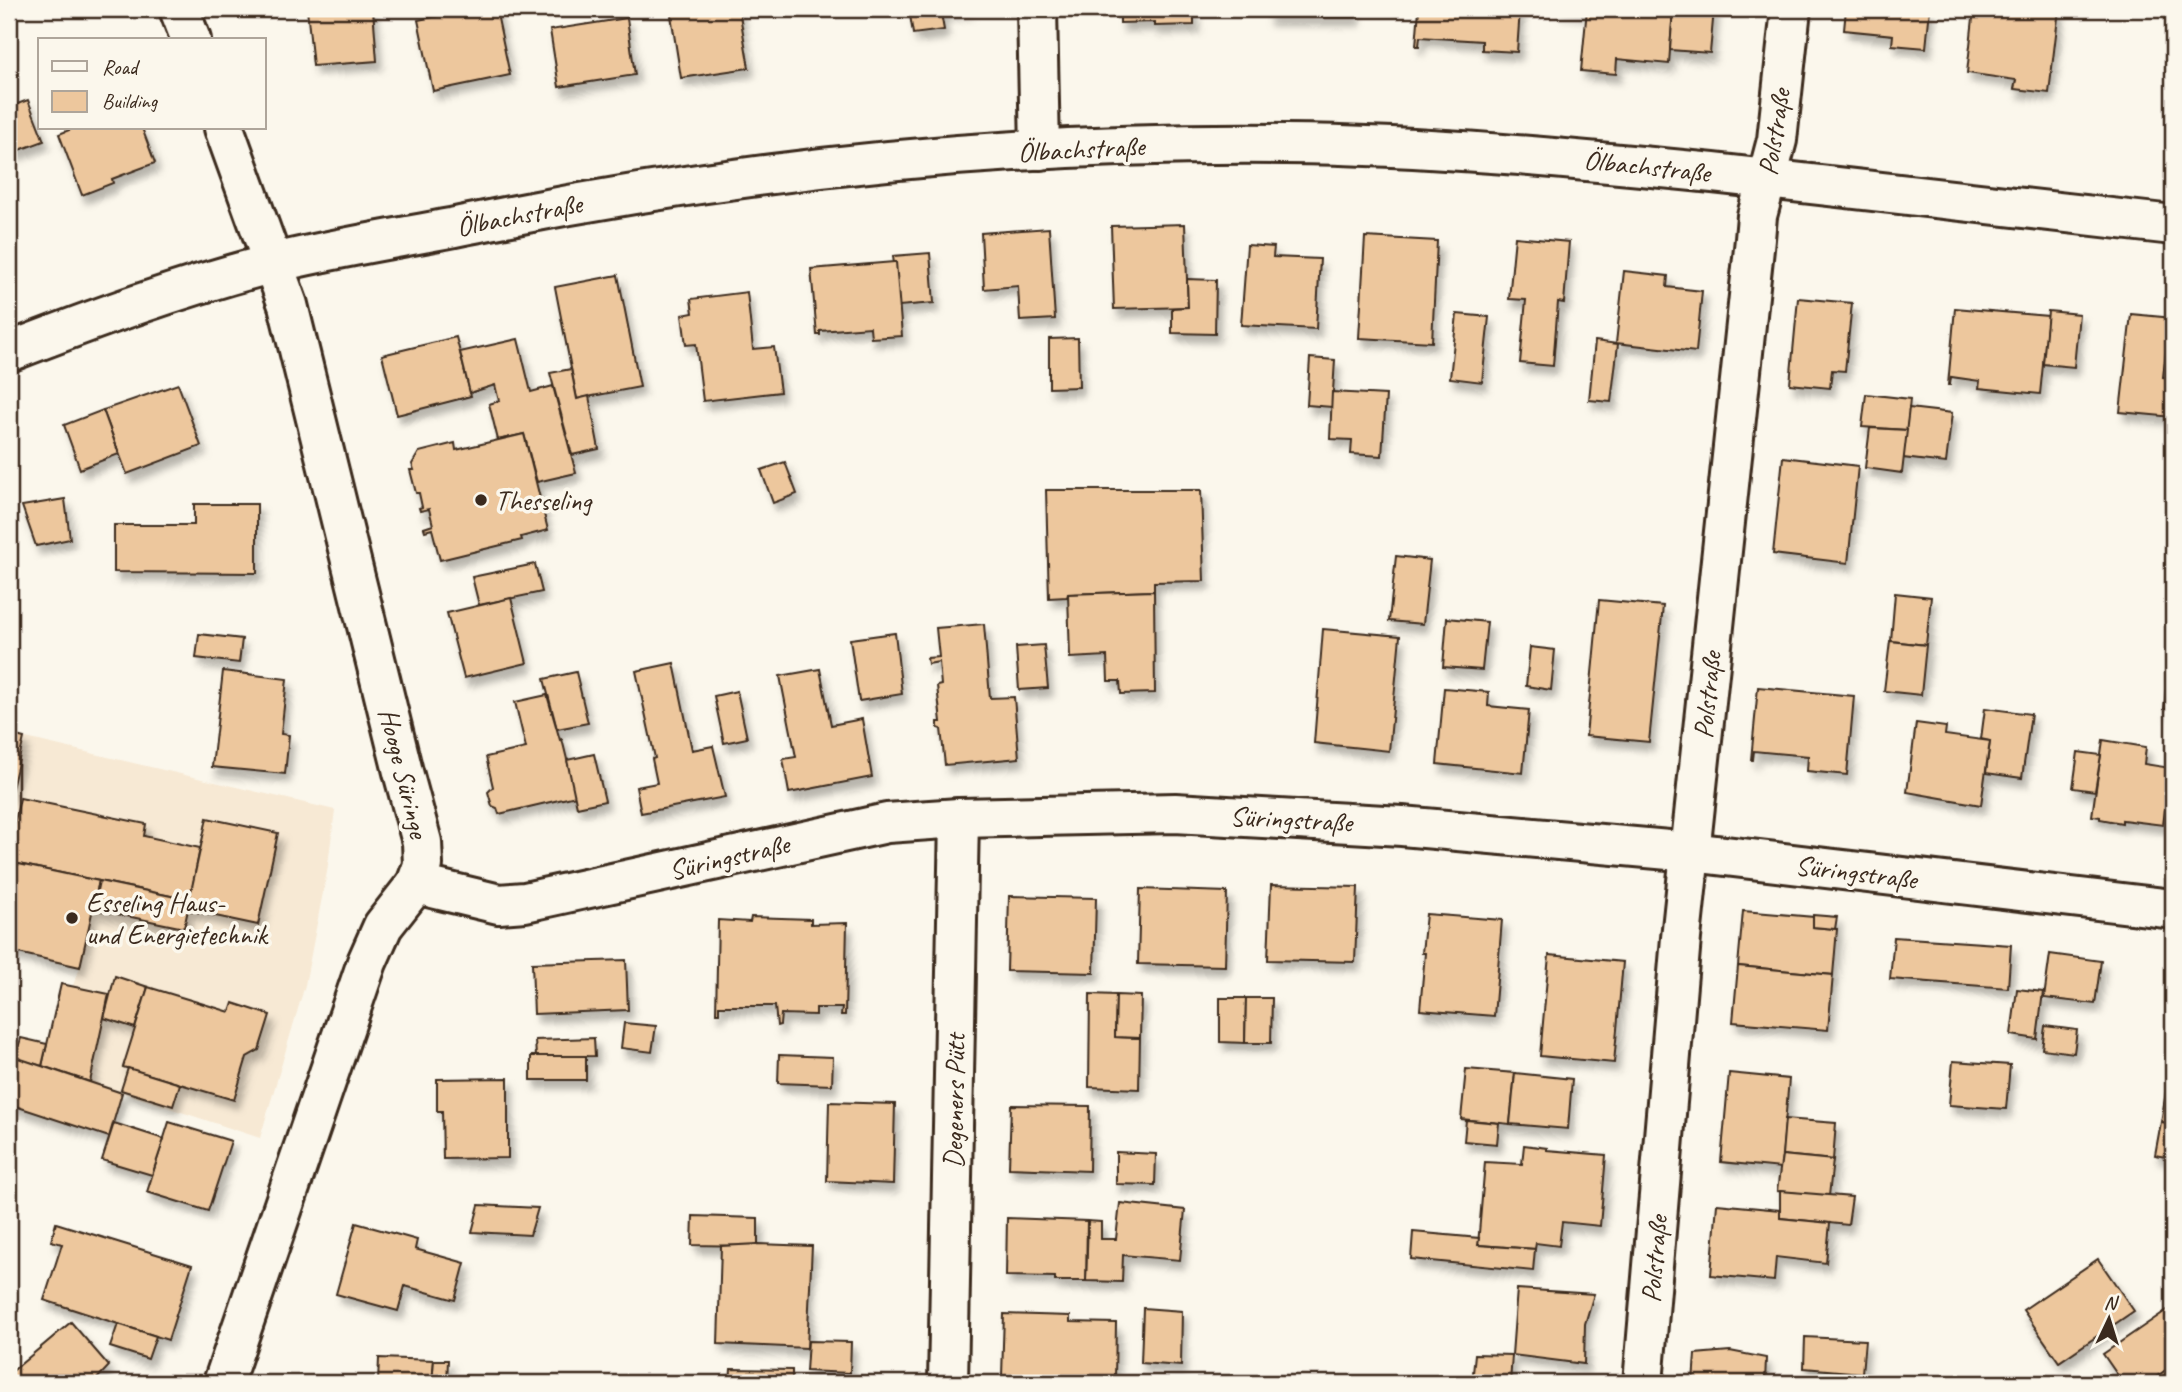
<svg xmlns="http://www.w3.org/2000/svg" width="2182" height="1392" font-family="Caveat,sans-serif">
<style>
.built{fill:#f7e9d4}
.building{fill:#edc79d;stroke:#3b2a1e;stroke-width:2;filter:url(#shadow)}
.lines{fill:none;stroke-linecap:round;stroke-linejoin:round}
.minor-casing{stroke:#3b2a1e;stroke-width:44}
.minor{stroke:#fbf7ec;stroke-width:38}
.poi-dot{fill:#3b2a1e;stroke:#fbf7ec;stroke-width:2.5}
.labels{text-anchor:middle;dominant-baseline:central;stroke-width:7;stroke-linejoin:round;paint-order:stroke}
.street-label{font-size:28px;fill:#3b2a1e;stroke:#fbf7ec}
.poi-label{font-size:28px;fill:#3b2a1e;stroke:#fbf7ec;text-anchor:start}
</style>
<defs>
<filter id="shadow"><feDropShadow dx="4.5" dy="8" stdDeviation="3.5" flood-color="#0004"/></filter>
</defs>
<rect width="100%" height="100%" fill="#fbf7ec"/>
<filter id="ink" filterUnits="userSpaceOnUse"><feTurbulence type="fractalNoise" baseFrequency=".0143" numOctaves="2"/><feDisplacementMap in="SourceGraphic" scale="14" xChannelSelector="R" yChannelSelector="G"/><feConvolveMatrix kernelMatrix="1 2 1 2 8 2 1 2 1" color-interpolation-filters="sRGB"/></filter>
<g filter="url(#ink)">
<polygon class="built" points="9,734 335,810 327,872 305,985 260,1138 42,1066 80,967 9,951 9,848 12,831 9,829"/>
<g class="building">
<polygon points="307,9 373,9 377,61 313,66"/>
<polygon points="473,9 496,9 510,75 433,91 418,20"/>
<polygon points="670,9 739,9 749,68 681,78"/>
<polygon points="909,9 969,9 941,13 944,30 913,34"/>
<polygon points="1120,9 1194,9 1194,25 1155,26 1155,22 1120,23"/>
<rect x="1267" y="9" width="88" height="8"/>
<polygon points="1419,9 1520,9 1517,52 1482,50 1482,41 1420,37 1419,46 1416,46"/>
<polygon points="1555,9 1587,9 1586,12"/>
<polygon points="1587,9 1673,9 1669,64 1617,59 1616,74 1581,71"/>
<polygon points="1673,9 1714,9 1710,53 1670,50"/>
<polygon points="1846,9 1930,9 1926,48 1892,45 1893,35 1844,30"/>
<polygon points="1974,9 2059,9 2049,93 2014,89 2016,80 1967,73"/>
<polygon points="627,18 635,75 559,87 550,30"/>
<polygon points="28,100 44,141 14,152 9,139 9,107"/>
<polygon points="74,128 142,128 155,163 112,179 113,183 82,195 59,134"/>
<polygon points="1185,224 1188,307 1114,309 1111,226"/>
<polygon points="1049,228 1055,319 1020,321 1018,286 984,289 981,233"/>
<polygon points="1365,237 1437,241 1432,342 1359,338"/>
<polygon points="1515,237 1569,242 1564,303 1558,302 1553,366 1520,363 1526,300 1509,299"/>
<polygon points="1247,245 1274,247 1273,257 1320,259 1316,329 1241,325"/>
<polygon points="930,253 934,303 899,306 893,256"/>
<polygon points="894,262 896,262 902,336 871,338 870,327 820,331 820,335 817,335 811,269"/>
<polygon points="1624,271 1668,276 1667,287 1702,291 1696,352 1616,343"/>
<polygon points="618,275 640,387 577,399 555,287"/>
<polygon points="1187,279 1216,280 1215,334 1172,333 1172,308 1188,307"/>
<polygon points="747,292 753,349 774,347 780,392 703,401 696,344 686,345 682,315 693,313 691,299"/>
<polygon points="1798,298 1852,303 1845,371 1832,370 1830,388 1790,384"/>
<polygon points="1955,308 2048,316 2040,394 1979,388 1980,381 1951,377 1950,385 1948,385"/>
<polygon points="2048,311 2079,314 2074,367 2043,364"/>
<polygon points="1457,314 1489,317 1482,382 1450,378"/>
<polygon points="2131,314 2173,318 2173,353 2166,352 2163,377 2173,378 2173,417 2120,412"/>
<polygon points="456,337 471,396 397,415 382,355"/>
<polygon points="1078,338 1079,387 1049,388 1049,339"/>
<polygon points="518,339 531,392 553,386 576,473 537,482 524,434 498,440 489,404 499,401 495,385 470,393 460,352"/>
<polygon points="1595,341 1618,344 1611,402 1589,400"/>
<polygon points="1310,358 1335,360 1332,407 1307,405"/>
<polygon points="571,369 577,399 589,396 599,449 572,455 550,373"/>
<polygon points="178,384 201,446 127,474 103,410"/>
<polygon points="1332,392 1386,395 1382,456 1351,454 1352,440 1330,439"/>
<polygon points="1866,394 1910,399 1907,430 1862,427"/>
<polygon points="1909,408 1952,413 1946,463 1903,458"/>
<polygon points="103,410 119,454 80,469 64,425"/>
<polygon points="1870,428 1907,430 1902,473 1865,468"/>
<polygon points="524,434 548,530 521,537 522,540 440,560 432,529 425,531 424,528 433,525 429,509 420,511 419,508 422,507 419,493 416,493 410,470 414,470 412,464 419,452 455,443 456,450"/>
<polygon points="1783,457 1858,466 1848,563 1773,554"/>
<polygon points="785,462 797,494 773,503 761,470"/>
<polygon points="1046,490 1201,490 1204,581 1154,582 1154,591 1068,594 1067,597 1049,598"/>
<polygon points="65,499 70,539 36,546 22,506"/>
<polygon points="194,504 257,504 257,573 114,572 114,525 194,525"/>
<polygon points="1396,556 1430,560 1423,624 1389,621"/>
<polygon points="535,564 542,592 479,605 472,577"/>
<polygon points="1154,591 1155,693 1121,694 1120,681 1108,681 1107,656 1070,658 1068,594"/>
<polygon points="1895,593 1931,597 1926,645 1891,641"/>
<polygon points="511,598 527,663 464,678 447,613"/>
<polygon points="1599,600 1663,606 1649,742 1586,736"/>
<polygon points="1447,618 1487,622 1482,670 1443,667"/>
<polygon points="984,624 990,698 1014,697 1019,758 945,765 941,729 938,728 938,722 941,722 937,686 941,685 939,662 928,664 927,658 939,657 936,628"/>
<polygon points="1323,629 1400,636 1389,751 1314,743"/>
<polygon points="895,633 902,694 859,701 850,639"/>
<polygon points="199,634 242,639 239,663 196,658"/>
<polygon points="1890,641 1926,645 1921,695 1884,691"/>
<polygon points="1044,645 1048,688 1019,690 1016,647"/>
<polygon points="1530,647 1555,650 1551,690 1526,686"/>
<polygon points="674,663 692,750 713,746 725,797 641,813 636,787 657,783 652,759 655,758 636,671"/>
<polygon points="820,669 831,725 862,719 872,777 789,793 783,759 796,757 780,676"/>
<polygon points="223,671 287,679 281,734 289,735 285,774 212,767"/>
<polygon points="576,672 588,723 557,729 544,679"/>
<polygon points="1758,687 1854,696 1847,775 1807,771 1808,756 1754,751 1753,760 1751,760"/>
<polygon points="1444,688 1489,692 1488,706 1529,710 1523,773 1437,764"/>
<polygon points="2166,690 2173,691 2173,710 2164,709"/>
<polygon points="737,691 747,738 724,743 714,696"/>
<polygon points="547,695 560,740 562,739 576,796 499,814 497,808 492,806 488,792 493,787 486,757 526,748 515,702"/>
<polygon points="1985,708 2031,714 2022,778 1986,773 1990,741 1981,739"/>
<polygon points="1916,723 1946,727 1945,735 1990,741 1981,805 1907,792"/>
<polygon points="9,734 24,738 10,797 9,797"/>
<polygon points="2103,740 2146,747 2144,764 2171,768 2163,825 2122,820 2122,823 2100,819 2100,817 2092,816"/>
<polygon points="2078,752 2101,755 2095,791 2073,788"/>
<polygon points="594,754 605,801 577,807 567,760"/>
<polygon points="20,798 146,824 144,836 200,848 190,900 9,862 9,848"/>
<polygon points="207,818 278,833 258,925 187,910"/>
<polygon points="9,862 99,881 80,967 9,951"/>
<polygon points="99,881 190,900 184,928 93,909"/>
<polygon points="1271,885 1358,887 1355,962 1268,960"/>
<polygon points="1140,889 1227,892 1225,966 1138,964"/>
<polygon points="1009,896 1096,898 1094,973 1007,971"/>
<polygon points="1743,911 1814,917 1813,927 1837,929 1833,975 1738,966"/>
<polygon points="1426,914 1502,920 1494,1016 1420,1010 1425,953 1422,953"/>
<polygon points="1813,915 1837,917 1835,929 1813,927"/>
<polygon points="751,917 811,919 811,924 847,923 845,1015 841,1015 842,1008 816,1008 816,1015 781,1014 780,1025 777,1026 775,1006 719,1006 719,1013 716,1013 718,920 750,922"/>
<polygon points="1894,937 2011,945 2008,988 1890,979"/>
<polygon points="2050,954 2101,961 2095,1004 2044,998"/>
<polygon points="1549,955 1623,962 1614,1063 1540,1056"/>
<polygon points="626,960 628,1010 534,1014 532,963"/>
<polygon points="1738,966 1833,975 1828,1030 1733,1022"/>
<polygon points="115,976 148,987 135,1028 104,1018"/>
<polygon points="61,984 109,994 90,1082 42,1066"/>
<polygon points="148,987 230,1012 233,1003 270,1015 259,1050 247,1057 234,1100 123,1067"/>
<polygon points="2017,989 2043,992 2037,1039 2011,1035"/>
<polygon points="1090,994 1116,995 1115,1037 1140,1038 1139,1089 1089,1087"/>
<polygon points="1116,995 1141,996 1140,1038 1115,1037"/>
<polygon points="1220,998 1246,998 1245,1043 1220,1042"/>
<polygon points="1246,998 1272,998 1271,1043 1245,1043"/>
<polygon points="624,1023 656,1026 652,1052 621,1048"/>
<polygon points="2045,1026 2077,1030 2074,1053 2042,1049"/>
<polygon points="21,1038 47,1044 42,1066 15,1058"/>
<polygon points="594,1038 595,1056 536,1057 535,1040"/>
<polygon points="9,1055 122,1093 109,1137 9,1104"/>
<polygon points="779,1055 833,1057 832,1085 778,1083"/>
<rect x="531" y="1056" width="55" height="24"/>
<polygon points="1953,1061 2010,1065 2006,1109 1949,1105"/>
<polygon points="128,1068 180,1084 173,1106 121,1090"/>
<polygon points="1466,1069 1515,1073 1510,1124 1461,1119"/>
<polygon points="1515,1073 1572,1079 1568,1129 1510,1124"/>
<polygon points="1729,1073 1789,1079 1781,1168 1721,1162"/>
<polygon points="508,1078 508,1158 443,1159 442,1111 437,1111 437,1079"/>
<polygon points="2166,1092 2173,1093 2173,1124 2161,1122"/>
<polygon points="829,1102 895,1104 893,1184 827,1181"/>
<polygon points="1011,1105 1090,1106 1089,1171 1009,1168"/>
<polygon points="1785,1119 1836,1123 1833,1160 1782,1155"/>
<polygon points="1466,1120 1499,1123 1497,1144 1464,1141"/>
<polygon points="169,1122 231,1141 208,1211 147,1192"/>
<polygon points="2161,1122 2173,1124 2173,1158 2155,1155"/>
<polygon points="114,1123 164,1139 152,1175 102,1160"/>
<polygon points="1524,1145 1547,1148 1547,1150 1606,1155 1600,1226 1562,1222 1559,1246 1536,1243 1535,1249 1478,1245 1485,1162 1522,1164"/>
<polygon points="1116,1152 1156,1154 1155,1185 1116,1184"/>
<polygon points="1782,1155 1833,1160 1829,1196 1777,1191"/>
<polygon points="1780,1191 1852,1197 1848,1225 1780,1218"/>
<polygon points="1120,1203 1185,1210 1180,1260 1123,1255 1122,1282 1086,1281 1088,1221 1101,1222 1101,1239 1116,1239"/>
<polygon points="1717,1204 1780,1210 1780,1218 1830,1223 1826,1263 1776,1257 1774,1281 1711,1275"/>
<polygon points="479,1205 538,1208 530,1235 472,1232"/>
<polygon points="693,1216 758,1218 758,1244 750,1246 692,1245"/>
<polygon points="1007,1218 1087,1221 1086,1281 1055,1281 1055,1277 1006,1276"/>
<polygon points="56,1223 192,1265 168,1340 44,1300 62,1244 51,1241"/>
<polygon points="356,1223 417,1240 415,1249 465,1263 455,1300 405,1286 398,1311 336,1294"/>
<polygon points="1413,1232 1479,1238 1478,1245 1535,1249 1533,1271 1411,1259"/>
<polygon points="758,1244 812,1246 807,1348 718,1344 721,1246"/>
<polygon points="2098,1259 2134,1311 2059,1362 2023,1310"/>
<polygon points="1517,1289 1594,1294 1585,1324 1584,1364 1512,1355"/>
<polygon points="1143,1308 1182,1311 1181,1366 1141,1363"/>
<polygon points="2167,1310 2173,1311 2173,1382 2166,1370 2148,1383 2123,1383 2103,1354"/>
<polygon points="1004,1314 1070,1316 1070,1322 1116,1323 1115,1379 1042,1377 1042,1383 1004,1383 1004,1376 1002,1376"/>
<polygon points="71,1322 109,1366 93,1383 9,1383 9,1374"/>
<polygon points="118,1324 156,1336 148,1359 110,1347"/>
<polygon points="1805,1337 1865,1340 1862,1373 1804,1368"/>
<polygon points="808,1341 851,1342 850,1373 806,1371"/>
<polygon points="1730,1351 1766,1358 1765,1383 1693,1383 1695,1354"/>
<polygon points="1475,1354 1512,1355 1510,1383 1472,1383"/>
<polygon points="379,1358 434,1360 432,1383 378,1383"/>
<polygon points="434,1360 448,1360 447,1383 432,1383"/>
<polygon points="731,1369 792,1370 792,1383 730,1383"/>
<polygon points="2166,1370 2173,1383 2148,1383"/>
<polygon points="313,1378 332,1383 312,1383"/>
</g>
<g class="lines">
<defs>
<g id="minor">
<polyline points="179,9 191,40"/>
<polyline points="1037,9 1040,150"/>
<path d="M9 352C94 319 181 287 270 264 337 247 407 237 475 223 741 169 1014 141 1285 144 1428 145 1571 159 1713 173 1867 189 2020 207 2173 225"/>
<polyline points="416,884 499,904 525,902 887,823 959,818 1175,813 1402,826 1691,852 2173,909"/>
<polyline points="223,1383 367,962 383,926 416,884 423,865 422,842 403,772 288,305 224,128"/>
<polyline points="948,1383 959,818"/>
<polyline points="1643,1383 1681,938 1755,239 1757,216 1777,140 1791,9"/>
</g>
</defs>
<use href="#minor" class="minor-casing"/>
<use href="#minor" class="minor"/>
</g>
</g>
<g class="poi-dot">
<circle cx="481" cy="500" r="7"/>
<circle cx="72" cy="918" r="7"/>
</g>
<g class="labels">
<g class="street-label">
<text transform="translate(1774 132) rotate(-81)">Polstraße</text>
<text transform="translate(1081 149) rotate(-3)">Ölbachstraße</text>
<text transform="translate(1647 166) rotate(6)">Ölbachstraße</text>
<text transform="translate(519 215) rotate(-11)">Ölbachstraße</text>
<text transform="translate(1707 695) rotate(-84)">Polstraße</text>
<text transform="translate(404 773) rotate(76)">Hooge Süringe</text>
<text transform="translate(1291 819) rotate(3)">Süringstraße</text>
<text transform="translate(729 857) rotate(-13)">Süringstraße</text>
<text transform="translate(1856 872) rotate(7)">Süringstraße</text>
<text transform="translate(954 1101) rotate(-89)">Degeners Pütt</text>
<text transform="translate(1654 1259) rotate(-85)">Polstraße</text>
</g>
<g class="poi-label">
<text x="495" y="500">Thesseling</text>
<text x="86" y="902">Esseling Haus-<tspan x="86" dy="32">und Energietechnik</tspan></text>
</g>
</g>
<rect width="2182" height="1392" fill="none" stroke="#fbf7ec" stroke-width="35"/>
<rect x="18" y="18" width="2147" height="1357" fill="none" stroke="#3b2a1e" stroke-width="2.5" filter="url(#ink)"/>
<rect x="38" y="38" width="228" height="91" fill="#fbf7ec" stroke="#aea59a" stroke-width="2"/>
<rect x="52" y="61" width="35" height="10" fill="#fbf7ec" stroke="#aea59a" stroke-width="2"/>
<text x="102" y="74" font-size="21" fill="#3b2a1e">Road</text>
<rect x="52" y="91" width="35" height="21" fill="#edc79d" stroke="#aea59a" stroke-width="2"/>
<text x="102" y="108" font-size="21" fill="#3b2a1e">Building</text>
<g transform="translate(2109 1319) rotate(4)" stroke="#fbf7ec" stroke-width="5" paint-order="stroke">
<path d="M0-5L12 26L0 18L-12 26Z" fill="#3b2a1e"/>
<text y="-10" font-size="19" font-weight="bold" text-anchor="middle" fill="#3b2a1e">N</text>
</g>
</svg>
